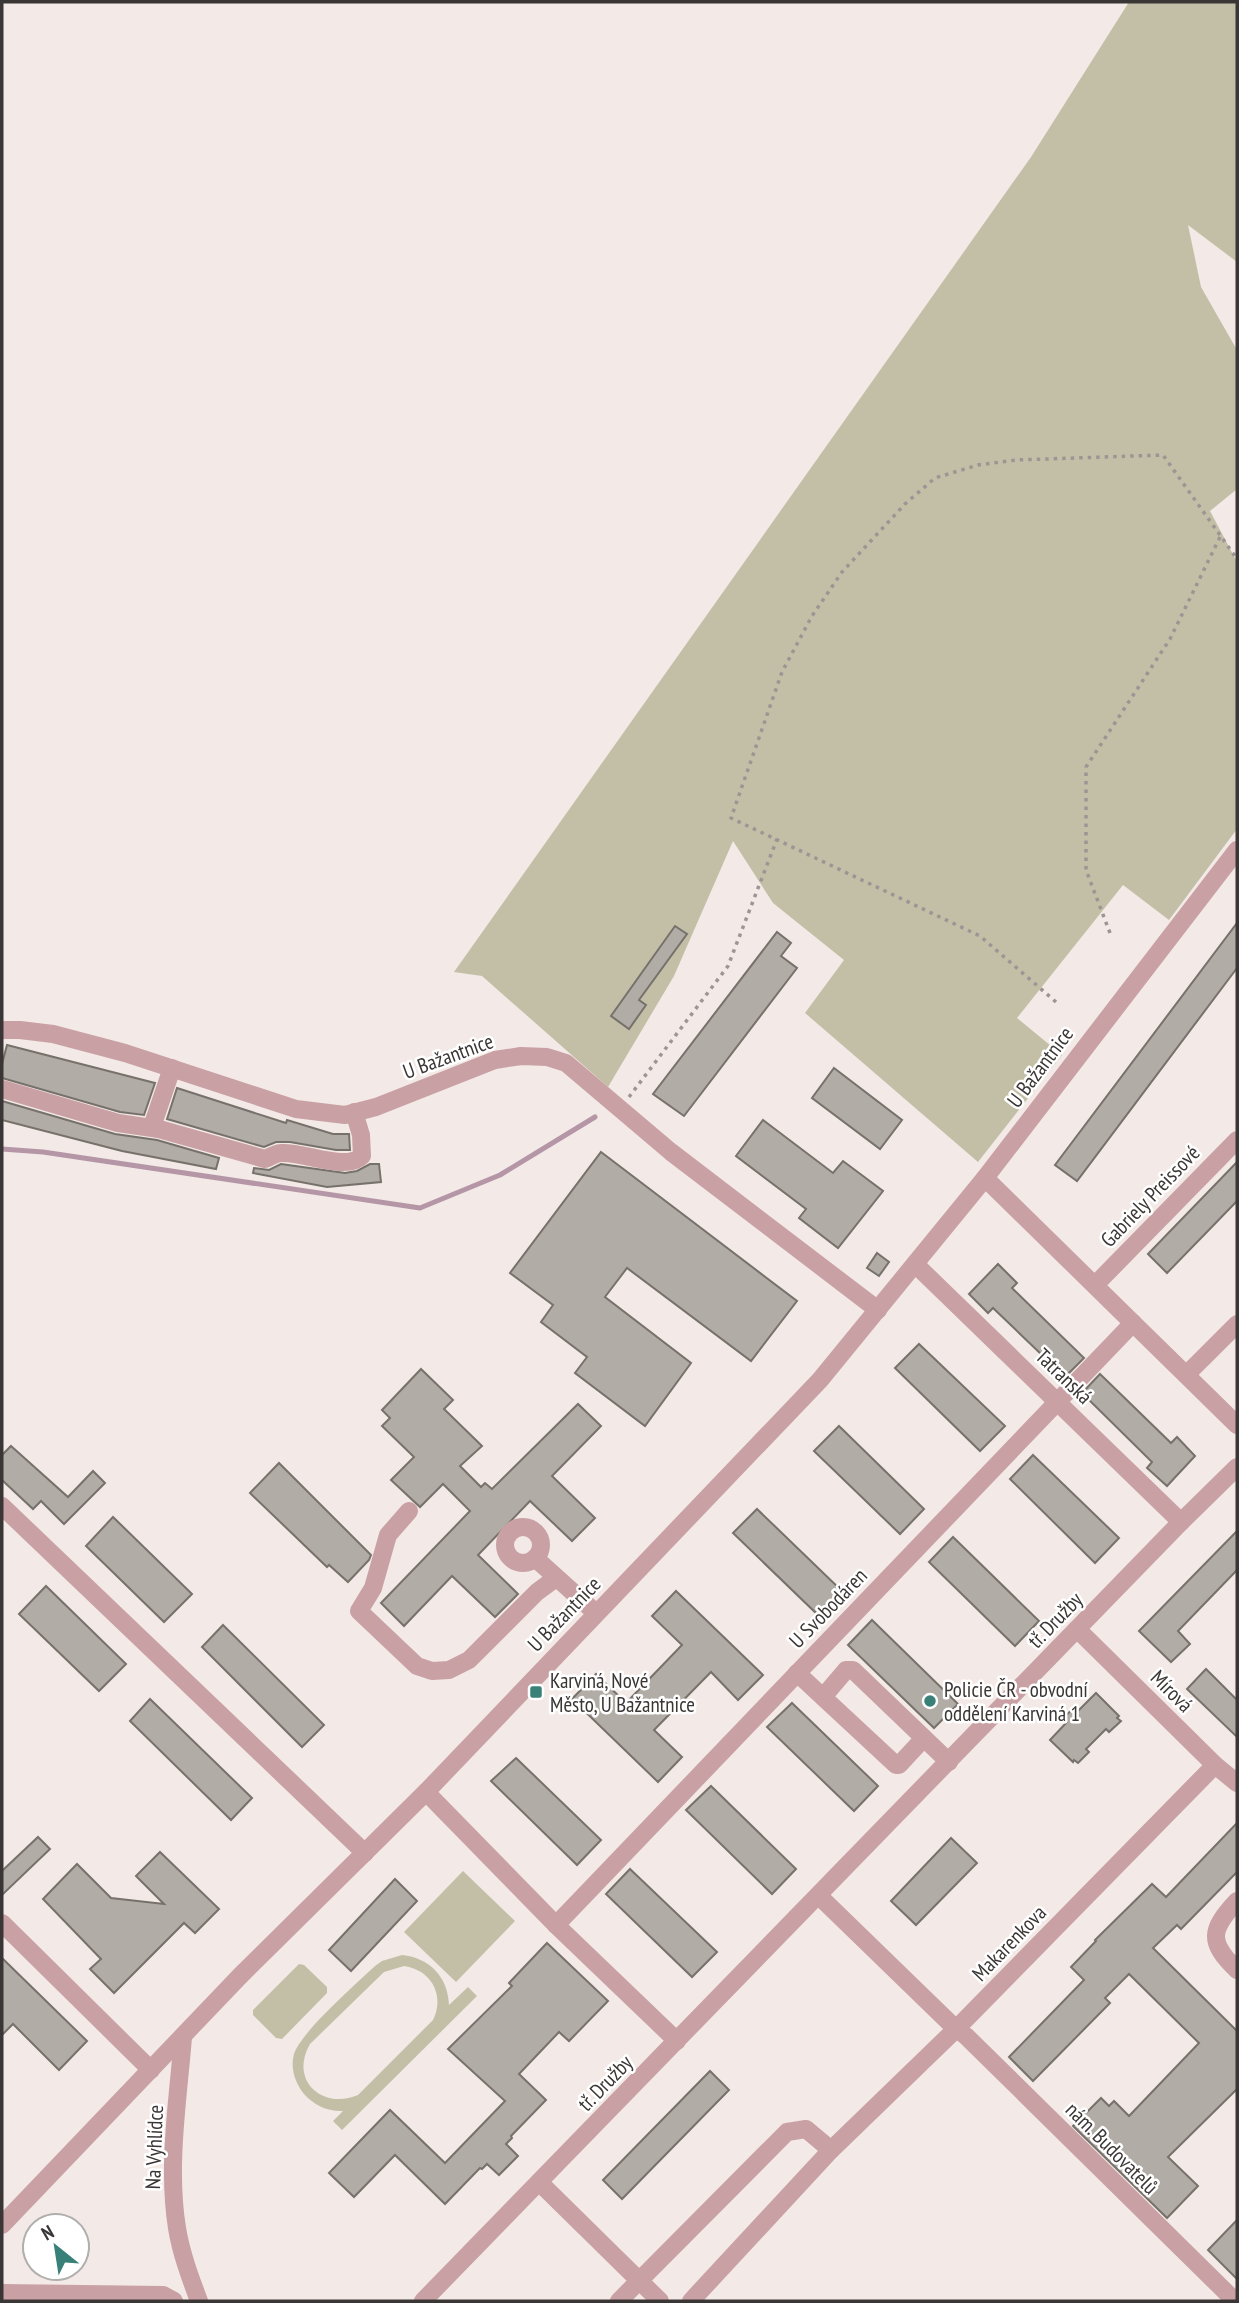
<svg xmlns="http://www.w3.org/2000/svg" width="1239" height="2303" font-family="'PT Sans Narrow',sans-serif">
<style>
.green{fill:#c3bfa7;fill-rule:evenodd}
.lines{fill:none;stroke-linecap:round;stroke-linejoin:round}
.stream{stroke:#b596a7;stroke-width:5}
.building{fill:#b1aca5;stroke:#76716b;stroke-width:2}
.path{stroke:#9c9593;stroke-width:3.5;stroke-dasharray:3.5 5;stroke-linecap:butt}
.minor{stroke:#c9a1a4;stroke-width:18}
.poi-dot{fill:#398079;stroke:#fff;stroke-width:2.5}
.labels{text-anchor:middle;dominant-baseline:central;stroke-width:5;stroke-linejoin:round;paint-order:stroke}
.street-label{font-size:21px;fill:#3a3635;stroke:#fff}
.poi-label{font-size:21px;fill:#3a3635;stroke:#fff;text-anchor:start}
</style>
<rect width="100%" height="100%" fill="#f3e9e6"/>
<g class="green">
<polygon points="1129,2 1237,2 1237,262 1188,225 1201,287 1237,350 1237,489 1210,511 1237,562 1237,829 1169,920 1123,885 1017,1018 1062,1055 978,1162 805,1013 844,960 773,903 733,841 674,976 608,1087 482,976 454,972 1031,157"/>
<polygon points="463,1871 515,1921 456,1982 404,1932"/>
<path d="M402 1955C430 1958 448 1977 449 2005L468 1987 477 1996 342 2130 333 2121 343 2111C328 2112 314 2105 304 2094 295 2083 290 2068 294 2054 301 2032 356 1984 375 1966L382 1961ZM404 1966C432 1970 445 1996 433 2020L358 2095C322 2110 289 2080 310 2044L384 1972Z"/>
<polygon points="299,1964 304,1965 327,1987 327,1993 282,2039 276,2038 253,2015 253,2010"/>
</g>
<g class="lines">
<polyline class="stream" points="2,1149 43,1152 420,1208 500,1175 595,1117"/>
</g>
<g class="building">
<polygon points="1237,923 1237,968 1077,1181 1055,1165"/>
<polygon points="675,926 687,934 639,1000 646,1005 629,1029 611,1016"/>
<polygon points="777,932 791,943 781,956 797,968 684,1116 653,1094"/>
<polygon points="7,1045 155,1083 144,1115 120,1112 2,1078 2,1064"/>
<polygon points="834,1068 902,1120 880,1149 812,1098"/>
<polygon points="177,1088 286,1123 287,1120 333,1134 349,1134 350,1150 336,1150 290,1142 276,1142 264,1147 167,1119"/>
<polygon points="2,1101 115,1134 157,1140 219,1158 216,1169 122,1151 2,1120"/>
<polygon points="763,1120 833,1173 843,1161 883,1191 838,1248 799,1218 806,1209 736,1156"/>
<polygon points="601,1152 797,1301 751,1361 627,1268 605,1297 691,1363 645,1426 575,1373 587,1357 541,1322 553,1305 510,1273"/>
<polygon points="1237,1162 1237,1201 1167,1273 1148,1254"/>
<polygon points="281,1164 345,1173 357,1171 370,1164 379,1164 381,1182 327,1187 253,1173 254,1168 269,1170"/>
<polygon points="877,1253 889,1262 879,1276 867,1268"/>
<polygon points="998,1264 1017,1283 1012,1288 1084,1358 1065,1377 993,1308 988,1313 969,1294"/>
<polygon points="919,1344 1005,1426 980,1451 895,1368"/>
<polygon points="421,1369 453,1400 444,1409 482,1446 460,1466 481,1487 485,1483 492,1489 578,1404 601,1426 552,1476 595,1518 572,1541 530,1501 478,1555 518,1594 495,1617 452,1576 404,1626 381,1603 470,1511 443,1484 420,1507 391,1480 414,1457 382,1426 390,1418 382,1410"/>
<polygon points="1100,1374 1171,1443 1177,1437 1195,1456 1167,1486 1147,1468 1152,1462 1082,1393"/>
<polygon points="839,1426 924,1509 900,1534 814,1451"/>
<polygon points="11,1446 68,1497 93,1471 105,1483 64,1524 41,1501 33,1509 2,1480 2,1455"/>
<polygon points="1033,1455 1119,1538 1095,1563 1010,1479"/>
<polygon points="279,1463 371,1555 369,1560 348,1582 329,1565 327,1567 250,1493"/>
<polygon points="757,1509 843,1592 819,1616 733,1533"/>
<polygon points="113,1517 192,1594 164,1622 86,1546"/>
<polygon points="1237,1531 1237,1570 1178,1631 1190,1644 1171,1662 1139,1631"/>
<polygon points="953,1537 1039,1621 1015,1646 929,1562"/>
<polygon points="46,1586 126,1664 99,1691 19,1614"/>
<polygon points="676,1591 763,1675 738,1700 711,1672 654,1730 682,1757 658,1782 572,1699 596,1674 626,1703 682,1645 652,1616"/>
<polygon points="872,1620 958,1704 934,1728 848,1645"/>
<polygon points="223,1625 324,1725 302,1747 202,1647"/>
<polygon points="1206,1669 1237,1700 1237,1737 1187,1689"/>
<polygon points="1096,1693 1119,1716 1117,1718 1121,1721 1109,1732 1106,1729 1086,1749 1089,1752 1078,1763 1074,1760 1073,1762 1050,1740 1067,1722 1063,1718 1075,1707 1078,1711"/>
<polygon points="150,1699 252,1798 231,1820 130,1721"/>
<polygon points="792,1703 878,1786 854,1811 767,1727"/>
<polygon points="516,1758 601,1840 577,1865 491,1781"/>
<polygon points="711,1786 796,1869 772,1894 686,1810"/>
<polygon points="1237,1823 1237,1872 1181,1929 1177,1925 1153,1948 1237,2031 1237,2089 1168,2157 1198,2186 1167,2218 1073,2126 1101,2098 1109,2106 1114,2101 1129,2116 1199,2043 1129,1974 1105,1998 1110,2003 1033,2081 1009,2057 1084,1980 1071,1967 1096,1941 1095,1940 1152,1884 1166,1897"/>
<polygon points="38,1837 50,1849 2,1895 2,1871"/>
<polygon points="951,1838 977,1863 916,1925 891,1901"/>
<polygon points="160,1852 219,1909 195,1933 184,1923 114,1993 90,1969 101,1959 43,1899 77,1864 111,1898 164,1904 136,1876"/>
<polygon points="630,1869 717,1952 692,1977 606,1894"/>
<polygon points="395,1879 417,1901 351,1971 329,1950"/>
<polygon points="547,1943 608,2001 569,2041 559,2032 519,2074 546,2100 511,2136 512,2138 506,2144 518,2156 499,2175 487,2164 482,2169 480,2168 445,2204 395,2155 354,2197 329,2173 390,2110 445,2163 505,2101 448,2049 512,1986 509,1983"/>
<polygon points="2,1958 87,2041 59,2070 13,2024 2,2035"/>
<polygon points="710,2071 729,2090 622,2199 603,2180"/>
<polygon points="1237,2220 1237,2279 1208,2250"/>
</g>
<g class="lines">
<g class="path">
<polyline points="1110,933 1086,870 1086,767 1170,639 1220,537"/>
<polyline points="1056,1002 980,936 731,818 782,672 812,616 842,572 905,504 935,478 978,465 1016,460 1163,455 1237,559"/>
<polyline points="629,1097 728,966 777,839"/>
</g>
<g class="minor">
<polyline points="2,1030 20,1030 53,1034 125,1053 296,1109 345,1115 376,1107 495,1060 521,1056 547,1057 566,1063 671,1152 878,1310"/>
<path d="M2 1089 118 1123 159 1129 265 1159C270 1157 276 1153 281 1153 302 1151 346 1172 362 1156L361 1135 354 1112"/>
<polyline points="159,1129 155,1126 154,1121 172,1068"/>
<polyline points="985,1178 1237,1425"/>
<polyline points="915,1264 1181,1522"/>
<polyline points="1095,1285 1237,1140"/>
<polyline points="1187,1374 1237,1324"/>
<polyline points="2,1506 365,1853"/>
<polyline points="409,1511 388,1535 373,1588 359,1611 417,1666 432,1671 449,1670 469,1660 537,1592 556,1578"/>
<circle cx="523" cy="1545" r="18"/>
<polyline points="535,1558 596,1613"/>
<polyline points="1077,1629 1215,1765 1237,1783"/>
<polyline points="797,1673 896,1765 899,1765 924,1738"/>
<polyline points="823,1697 846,1670 853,1670 949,1762"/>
<polyline points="426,1792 556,1925 677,2041"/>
<polyline points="819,1896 956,2029 966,2036 1235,2301"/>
<path d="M1237 1901C1210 1930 1208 1942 1237 1970"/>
<polyline points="2,1923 151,2070"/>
<polyline points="556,1925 1133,1323"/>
<path d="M183 2037C178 2100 167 2166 177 2228 181 2253 190 2277 199 2301"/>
<polyline points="539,2182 660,2301"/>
<polyline points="2,2225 240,1976 426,1792 820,1380 985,1178 1237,850"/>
<polyline points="2,2293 163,2295 174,2301"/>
<polyline points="423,2301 1181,1522 1237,1467"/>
<polyline points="619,2301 787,2132 806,2129 831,2150"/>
<polyline points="691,2301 831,2150 956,2029 1215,1765"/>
</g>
</g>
<g class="poi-dot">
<rect x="529" y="1685" width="14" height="14" rx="3.5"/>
<circle cx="930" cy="1701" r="7"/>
</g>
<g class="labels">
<g class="street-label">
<text transform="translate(448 1056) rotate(-20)">U Bažantnice</text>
<text transform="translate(1040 1067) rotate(-53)">U Bažantnice</text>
<text transform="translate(1150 1196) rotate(-46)">Gabriely Preissové</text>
<text transform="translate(1064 1376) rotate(44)">Tatranská</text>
<text transform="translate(828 1608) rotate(-46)">U Svobodáren</text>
<text transform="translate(564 1614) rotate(-46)">U Bažantnice</text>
<text transform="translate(1055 1620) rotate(-46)">tř. Družby</text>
<text transform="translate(1172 1691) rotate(45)">Mírová</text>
<text transform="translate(1009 1943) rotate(-46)">Makarenkova</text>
<text transform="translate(605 2083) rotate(-46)">tř. Družby</text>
<text transform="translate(154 2147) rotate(-88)">Na Vyhlídce</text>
<text transform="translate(1112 2148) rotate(45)">nám. Budovatelů</text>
</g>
<g class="poi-label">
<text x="550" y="1680">Karviná, Nové<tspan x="550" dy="24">Město, U Bažantnice</tspan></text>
<text x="944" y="1689">Policie ČR - obvodní<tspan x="944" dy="24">oddělení Karviná 1</tspan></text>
</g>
</g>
<rect width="1239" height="2303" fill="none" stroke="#3a3635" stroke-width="7"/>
<g transform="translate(56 2247) rotate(330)"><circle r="33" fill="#ffffff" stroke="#b0afae" stroke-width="2"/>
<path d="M0-5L12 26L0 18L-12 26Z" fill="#398079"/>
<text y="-10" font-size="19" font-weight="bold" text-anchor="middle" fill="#3a3635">N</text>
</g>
</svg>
